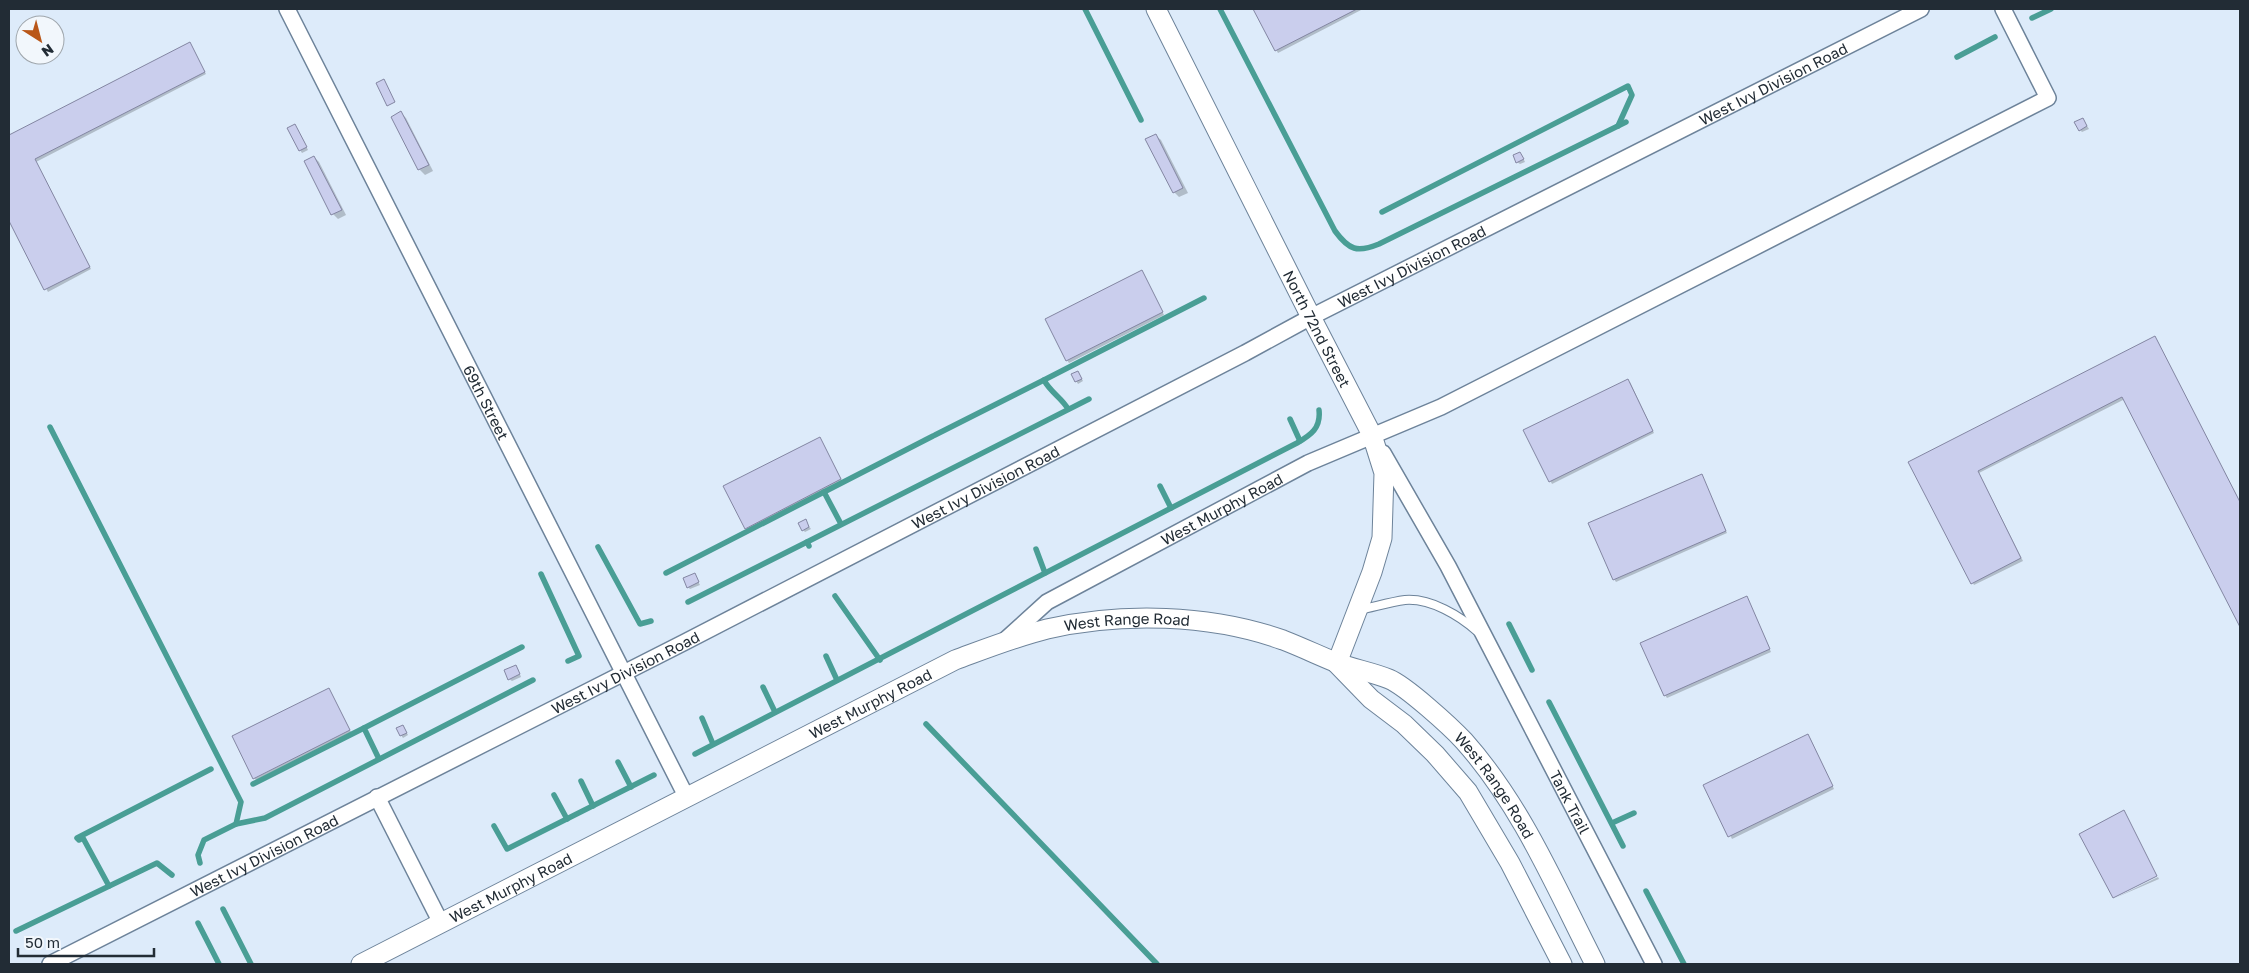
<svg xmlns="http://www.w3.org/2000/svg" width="2249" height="973" font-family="'Golos Text',sans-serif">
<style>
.shadow{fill:#0003}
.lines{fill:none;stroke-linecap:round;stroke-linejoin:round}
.stream{stroke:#499e95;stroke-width:5.5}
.building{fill:#caceed;stroke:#8386a2}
.service-casing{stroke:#6d839a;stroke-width:10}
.minor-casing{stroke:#6d839a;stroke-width:18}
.tertiary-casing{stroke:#6d839a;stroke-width:21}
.service{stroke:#fff;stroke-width:8}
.minor{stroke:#fff;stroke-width:15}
.tertiary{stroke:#fff;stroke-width:19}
.labels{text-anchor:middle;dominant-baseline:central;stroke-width:5;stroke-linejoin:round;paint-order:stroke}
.street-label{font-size:15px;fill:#222c35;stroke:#f2f7fc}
</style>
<rect width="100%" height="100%" fill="#ddebfa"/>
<g class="shadow">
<polygon points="1254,9 1363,9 1278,53"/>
<polygon points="190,44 206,74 36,162 91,269 48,292 9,218 9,137"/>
<polygon points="401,113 406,118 433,171 425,175 420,170 393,117"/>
<polygon points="2083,119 2089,129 2082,132 2080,130"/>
<polygon points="297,128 308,150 302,153 300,150"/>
<polygon points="1155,135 1161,140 1188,193 1179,197 1174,192"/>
<polygon points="1522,156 1525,162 1520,164 1517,162"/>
<polygon points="314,157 319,162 346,215 338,219 333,214"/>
<polygon points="1142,271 1164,315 1069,363 1067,360"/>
<polygon points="2155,337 2240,502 2240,625 2125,399 1979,473 2023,561 1974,585 1910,462"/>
<polygon points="1078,372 1083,381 1078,384 1073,375"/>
<polygon points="1630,382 1654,433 1552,484 1525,431"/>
<polygon points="820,439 843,482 748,530 746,528"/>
<polygon points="1701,476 1727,533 1616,582 1614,579"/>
<polygon points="805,521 811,529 805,532 803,530"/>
<polygon points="694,574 700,585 690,589 688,587"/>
<polygon points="1746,597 1771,652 1667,698 1665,695"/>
<polygon points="518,669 521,677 512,681 509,679"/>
<polygon points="329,689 351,732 256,780 254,778"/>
<polygon points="403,726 408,735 403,738 401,735"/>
<polygon points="1810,738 1834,789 1732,839 1705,786"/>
<polygon points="2158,877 2159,879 2115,898"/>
</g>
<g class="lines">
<g class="stream">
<polyline points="1085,9 1141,120"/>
<path d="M1220 9 1335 231C1349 250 1357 253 1379 244L1626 122"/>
<polyline points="2032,18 2051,9"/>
<polyline points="1957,57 1995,37"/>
<polyline points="1382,212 1628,86 1632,95 1618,126"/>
<path d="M1068 409C1062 398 1050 392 1044 380L1204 298"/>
<polyline points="1290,419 1300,441"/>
<polyline points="50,427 241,802 236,824 204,840 198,855 200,863"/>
<polyline points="935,435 1044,380"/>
<polyline points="1160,486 1171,508"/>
<polyline points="841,524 824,492 933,436"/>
<polyline points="807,542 1089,399"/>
<polyline points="598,547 640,624 651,621"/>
<polyline points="1036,549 1045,573"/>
<polyline points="666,573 824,492"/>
<polyline points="541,574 579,656 568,661"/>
<polyline points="835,596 880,660"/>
<polyline points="688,602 807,542 809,546"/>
<polyline points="1509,624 1532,670"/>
<polyline points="826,656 837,680"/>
<polyline points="763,687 775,712"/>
<polyline points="1549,702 1623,846"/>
<polyline points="702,718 713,744"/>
<polyline points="926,724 1157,964"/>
<path d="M695 754 1297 443C1311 435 1321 428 1319 410"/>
<polyline points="379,759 364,728 522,647"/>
<polyline points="618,762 631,787"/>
<polyline points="581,781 593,806"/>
<polyline points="253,784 364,728"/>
<polyline points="554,795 567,819"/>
<polyline points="1612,823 1634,813"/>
<polyline points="236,824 265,818 533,680"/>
<polyline points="494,826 507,849 654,775"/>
<polyline points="109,886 83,838 79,840 77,838 211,769"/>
<polyline points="1646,891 1684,964"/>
<polyline points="223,909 251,964"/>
<polyline points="198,923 219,964"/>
<polyline points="16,931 157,863 172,875"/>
</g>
</g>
<g class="building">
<polygon points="1253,9 1357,9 1275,51"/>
<polygon points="190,42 205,72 35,159 90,267 44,290 9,221 9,135"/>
<polygon points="384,79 395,102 387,106 376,83"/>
<polygon points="401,111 429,165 418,170 391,117"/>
<polygon points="2083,118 2087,126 2079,131 2074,122"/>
<polygon points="295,124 307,147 299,151 287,128"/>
<polygon points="1156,134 1183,188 1173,193 1145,139"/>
<polygon points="1520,152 1524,159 1516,163 1513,155"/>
<polygon points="314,156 342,210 331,215 304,161"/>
<polygon points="1142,270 1163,312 1066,361 1045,319"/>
<polygon points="2155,336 2240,502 2240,627 2122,397 1978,471 2021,558 1971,584 1908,462"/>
<polygon points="1078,371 1082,379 1075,382 1071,374"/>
<polygon points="1628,379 1653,431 1549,482 1523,430"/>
<polygon points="820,437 841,479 745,529 723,486"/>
<polygon points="1702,474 1726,531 1613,580 1588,523"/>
<polygon points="806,519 809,527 802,531 798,523"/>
<polygon points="695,573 699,582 687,588 683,578"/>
<polygon points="1747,596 1770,649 1664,696 1640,643"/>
<polygon points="516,665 520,674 508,680 504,670"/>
<polygon points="329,688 350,730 253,779 232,736"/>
<polygon points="403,725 407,733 400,736 396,728"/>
<polygon points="1808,734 1833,786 1728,837 1703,785"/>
<polygon points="2124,810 2157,876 2113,898 2079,834"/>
</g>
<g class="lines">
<defs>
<path id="service" d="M1359 610C1374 607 1390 602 1405 600 1431 598 1460 616 1478 632"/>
<g id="minor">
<path id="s1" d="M287 9 687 798"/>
<path id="s2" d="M1383 453 1448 566 1654 964"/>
<path id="s3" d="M1004 641 1047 602 1308 463 1441 407 2048 98 2003 9"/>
<polyline points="377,797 441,923"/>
<path id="s4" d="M50 964 685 642 1245 353 1311 317 1921 9"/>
</g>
<g id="tertiary">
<path id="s5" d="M1156 9 1311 317 1372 435 1384 473 1382 538 1372 572 1337 663"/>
<polyline points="1337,664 1371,699 1404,724 1435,754 1468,792 1510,863 1562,964"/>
<path id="s6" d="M361 964 955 660C985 649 1015 637 1047 629 1122 612 1210 614 1283 640 1301 647 1318 655 1335 662 1353 669 1372 672 1389 679 1406 686 1451 727 1464 741 1522 806 1556 888 1595 964"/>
</g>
</defs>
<use href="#service" class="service-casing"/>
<use href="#minor" class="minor-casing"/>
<use href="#tertiary" class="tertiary-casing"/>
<use href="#service" class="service"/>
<use href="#minor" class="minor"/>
<use href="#tertiary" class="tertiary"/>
</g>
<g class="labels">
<g class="street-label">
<text stroke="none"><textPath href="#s4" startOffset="1935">West Ivy Division Road</textPath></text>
<text stroke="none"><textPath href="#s4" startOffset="1530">West Ivy Division Road</textPath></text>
<text stroke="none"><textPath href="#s5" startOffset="358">North 72nd Street</textPath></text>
<text stroke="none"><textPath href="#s1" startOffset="441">69th Street</textPath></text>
<text stroke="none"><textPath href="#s4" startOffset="1050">West Ivy Division Road</textPath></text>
<text stroke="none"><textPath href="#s3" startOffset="256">West Murphy Road</textPath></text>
<text stroke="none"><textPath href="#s6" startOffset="845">West Range Road</textPath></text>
<text stroke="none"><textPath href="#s4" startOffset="645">West Ivy Division Road</textPath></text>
<text stroke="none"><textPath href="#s6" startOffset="572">West Murphy Road</textPath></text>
<text stroke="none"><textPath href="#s6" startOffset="1268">West Range Road</textPath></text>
<text stroke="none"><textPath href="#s2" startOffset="396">Tank Trail</textPath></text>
<text stroke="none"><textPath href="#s4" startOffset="240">West Ivy Division Road</textPath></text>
<text stroke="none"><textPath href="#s6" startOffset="168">West Murphy Road</textPath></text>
</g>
</g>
<rect width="2249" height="973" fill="none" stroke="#222c35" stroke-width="20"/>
<g transform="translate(40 40) rotate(144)"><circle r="24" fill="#f2f7fc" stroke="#9fa6ac"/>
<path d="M0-4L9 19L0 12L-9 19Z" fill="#b95719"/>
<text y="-8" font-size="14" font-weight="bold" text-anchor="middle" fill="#222c35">N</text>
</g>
<path d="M18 948v8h136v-8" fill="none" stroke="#222c35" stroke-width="2.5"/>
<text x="25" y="948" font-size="15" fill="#222c35" stroke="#f2f7fc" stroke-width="4" paint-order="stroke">50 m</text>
</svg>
